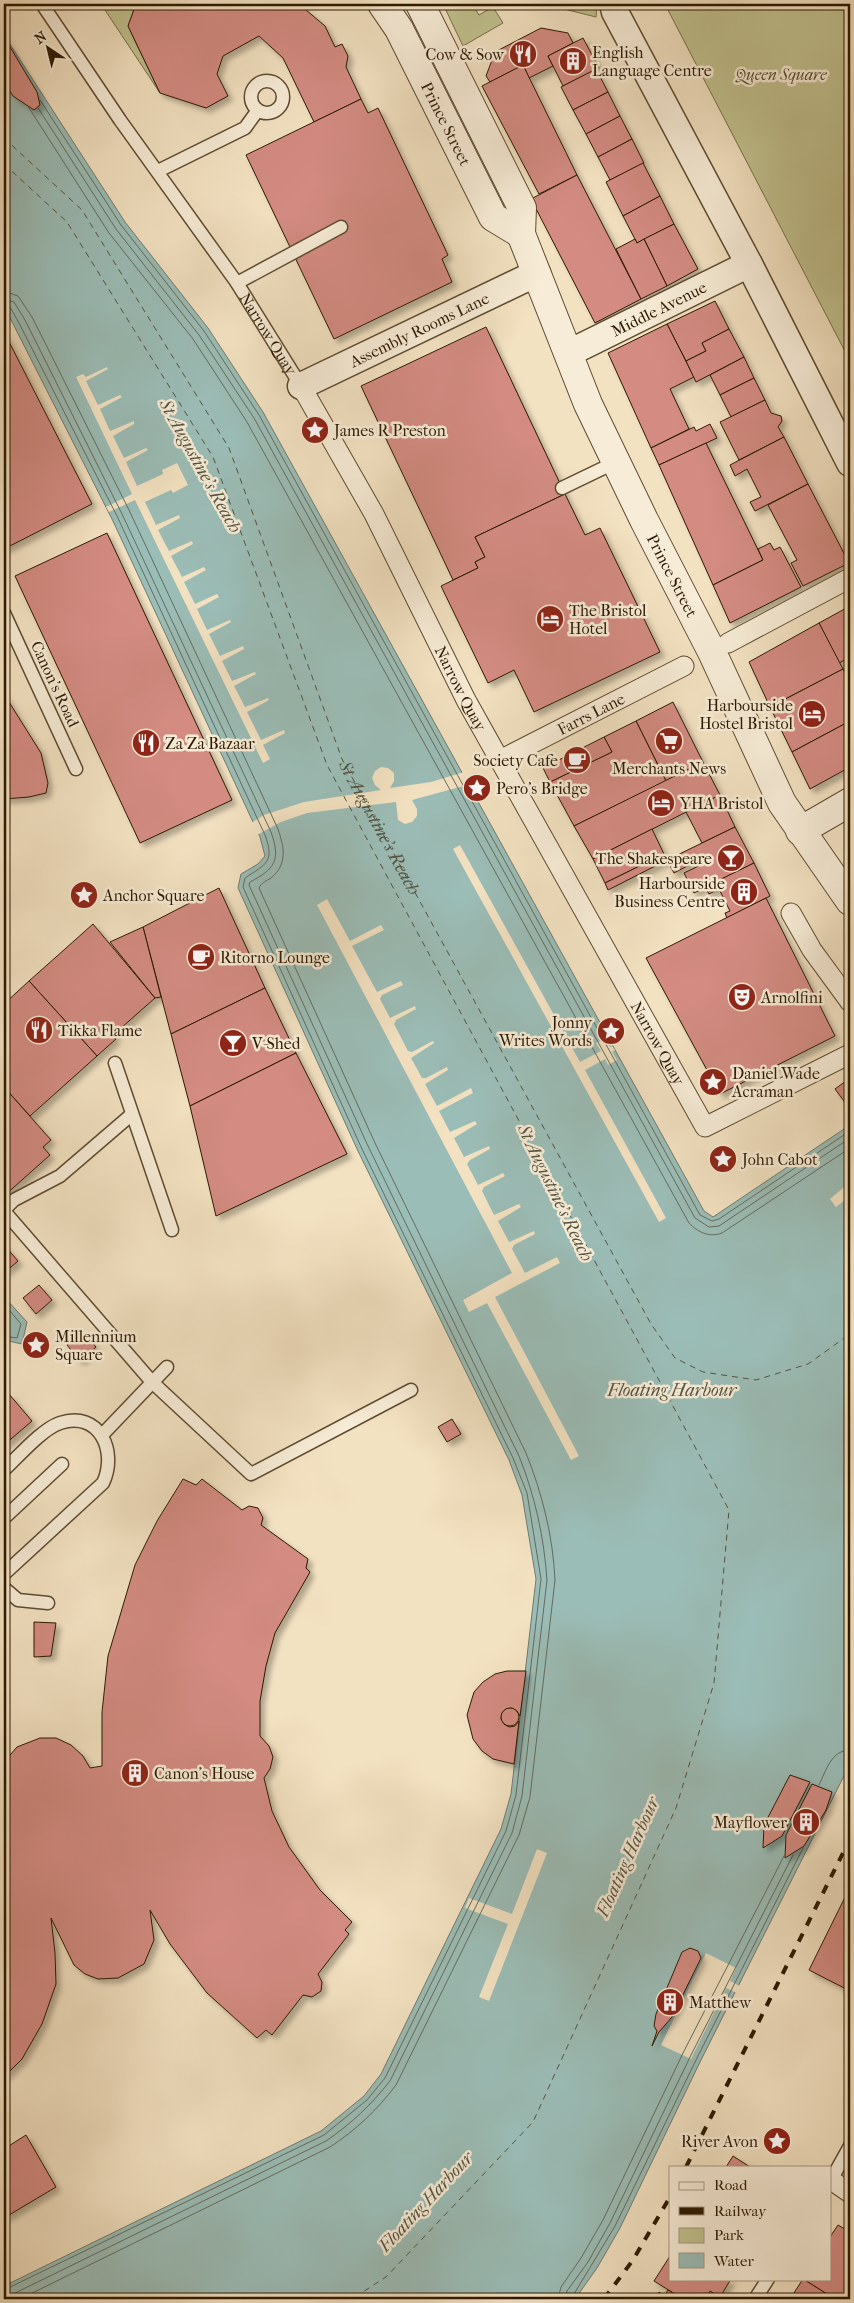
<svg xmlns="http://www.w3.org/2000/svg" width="854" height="2303" font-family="'IM FELL French Canon',serif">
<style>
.green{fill:#c1c28f;stroke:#776e48}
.water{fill:#9bbdb7;stroke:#6f7b6e}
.pier{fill:#f3e2c2}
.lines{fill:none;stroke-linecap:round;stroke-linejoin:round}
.shore{stroke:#646b5c;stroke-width:1}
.ferry{stroke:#545240;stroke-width:1;stroke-dasharray:6 5;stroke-linecap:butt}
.building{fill:#d38b82;stroke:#2d1900;filter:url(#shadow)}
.service-casing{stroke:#5e4b30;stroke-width:15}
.pedestrian-casing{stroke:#5e4b30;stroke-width:21}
.minor-casing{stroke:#5e4b30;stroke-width:29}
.tertiary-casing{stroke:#5e4b30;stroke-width:30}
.service{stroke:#f7ecd7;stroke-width:12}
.pedestrian{stroke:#f7ecd7;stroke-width:19}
.minor{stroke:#f7ecd7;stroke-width:26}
.tertiary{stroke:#f7ecd7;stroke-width:28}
.rail{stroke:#2d1900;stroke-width:4;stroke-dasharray:9 9;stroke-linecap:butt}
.labels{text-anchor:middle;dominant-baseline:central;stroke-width:5;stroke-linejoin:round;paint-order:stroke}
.poi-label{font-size:16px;fill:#2d1900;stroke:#f7ecd7;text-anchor:start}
.park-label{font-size:16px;font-style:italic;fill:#594c2b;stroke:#f7ecd7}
.street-label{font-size:16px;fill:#2d1900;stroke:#f7ecd7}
.water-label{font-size:18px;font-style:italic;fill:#545240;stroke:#f7ecd7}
</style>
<defs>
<filter id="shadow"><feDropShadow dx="4.5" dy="4.5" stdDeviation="2.5" flood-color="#0004"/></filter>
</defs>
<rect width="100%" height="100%" fill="#f3e2c2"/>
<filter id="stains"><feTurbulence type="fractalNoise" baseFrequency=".004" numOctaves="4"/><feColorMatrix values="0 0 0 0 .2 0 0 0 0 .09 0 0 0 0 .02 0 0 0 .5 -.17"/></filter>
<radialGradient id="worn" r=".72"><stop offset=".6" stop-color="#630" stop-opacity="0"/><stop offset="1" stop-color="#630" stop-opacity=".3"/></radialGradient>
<g class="green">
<polygon points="101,4 136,4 128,26 160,93"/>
<polygon points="443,4 472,4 479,15 493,7 503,23 463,46"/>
<polygon points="544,4 597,4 596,17"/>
<polygon points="678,4 850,4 850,361 668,10"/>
</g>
<g class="water">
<polygon points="4,35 125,222 208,328 263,412 704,1211 713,1217 716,1215 850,1125 850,1764 701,2060 620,2228 597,2268 575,2299 4,2299 4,2286 321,2131 364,2096 381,2074 501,1829 511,1794 536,1579 522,1495 509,1460 358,1151 238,888 241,874 258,864 265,856 260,837 112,519 4,306"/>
<polygon points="7,1300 27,1322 22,1344 4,1340 4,1318"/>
</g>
<g class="pier">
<polygon points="107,367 108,369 86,381 98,405 120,395 122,397 100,409 110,431 134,421 134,424 113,436 124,458 146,448 148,450 126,462 137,486 163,474 162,470 177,463 188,485 173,493 171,490 145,502 156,525 179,515 180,518 158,530 169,551 192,541 193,544 171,556 182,577 204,567 206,570 184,582 195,604 217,594 219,597 197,609 207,630 230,620 231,622 209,634 220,656 243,646 244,649 222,661 232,681 255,672 256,674 234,686 245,707 268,698 269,700 247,712 261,740 284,730 285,733 263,745 270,759 263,763 135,500 109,512 106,507 132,494 76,377 83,374 86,377"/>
<polygon points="381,767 388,768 394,773 394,781 390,788 431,782 464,772 471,784 412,800 417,809 417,816 412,822 405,824 398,820 396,802 307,813 281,822 257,835 251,823 264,815 304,802 381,790 375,785 372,778 375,771"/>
<polygon points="460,845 580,1062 601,1051 596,1043 605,1039 610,1047 612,1046 615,1050 612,1052 617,1060 608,1065 605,1059 585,1070 666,1218 659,1222 453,849"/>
<polygon points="327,899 350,941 381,925 384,930 352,946 377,992 401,981 403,985 382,995 380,999 390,1018 415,1006 416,1009 396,1020 394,1024 408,1051 412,1052 433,1041 434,1043 411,1058 422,1078 426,1078 447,1067 448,1070 425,1084 437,1106 471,1088 473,1093 439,1111 450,1132 475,1121 477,1124 454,1138 464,1157 489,1146 490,1149 470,1160 467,1164 478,1185 503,1173 505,1176 484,1187 482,1191 494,1215 519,1204 521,1207 498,1221 509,1242 534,1231 535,1234 514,1245 512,1249 525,1273 557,1257 560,1263 495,1297 579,1456 571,1460 487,1303 469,1312 463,1300 512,1273 317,905"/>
<polygon points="850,1182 850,1196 836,1207 830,1199"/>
<polygon points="537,1849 547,1853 489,2001 479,1997 508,1924 465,1908 469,1898 512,1914"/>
<polygon points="706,1953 736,1968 730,1981 740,1986 737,1993 726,1988 691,2059 661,2045"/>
</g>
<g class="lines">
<g class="shore">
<polyline points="40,100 121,225 204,331 259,415 700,1215 712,1221 719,1219 850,1131"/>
<path d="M29 108 109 233 193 339 247 422 689 1223C698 1232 709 1238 722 1233L850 1148"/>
<polyline points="38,108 116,229 199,335 254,418 695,1218 709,1227 719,1226 850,1138"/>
<path d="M4 291 18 296 32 317 129 510 278 829C284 847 288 864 271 878 266 881 261 883 259 888L375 1143 526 1453C542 1493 553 1536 555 1580L530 1797 519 1835 396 2085C377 2110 356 2130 330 2147L20 2299"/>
<path d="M4 299 14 302 25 320 122 514 271 832C281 860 275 869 250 882L249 885 368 1146 519 1456C535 1496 544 1537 547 1580L522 1796 512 1833 390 2081C371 2105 351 2124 326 2141L11 2295 4 2296"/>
<path d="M4 305 10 307 19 323 117 516 265 835C275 862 266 864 245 878L243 887 362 1149 513 1458 527 1493 541 1579 516 1795 506 1831 385 2078 367 2100 324 2135 4 2290"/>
<polyline points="4,1311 10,1311 21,1324 17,1338 4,1336"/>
<path d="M819 1785C826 1771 831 1750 850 1750"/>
<polyline points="558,2299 561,2287 581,2258 603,2220 684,2051 784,1856"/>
<polyline points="565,2299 567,2291 588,2262 610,2223 691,2055 793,1855"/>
<polyline points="571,2299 615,2226 697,2058 803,1848"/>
</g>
<g class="ferry">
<path id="s1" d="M4 138 82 210 229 448 342 759 651 1324 675 1358 703 1372 756 1380 808 1364 850 1334"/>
<polyline points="4,164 67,222 213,457 327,765 729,1510 714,1683 676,1808 533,2122 386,2277 352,2299"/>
</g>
</g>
<g class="building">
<polygon points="136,4 299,4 325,26 335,47 342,44 348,56 346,67 361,99 314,122 283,58 259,36 223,56 217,74 228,96 206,108 160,93 128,26"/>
<polygon points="541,28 568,33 573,43 548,56 553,66 529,78 523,65 490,82 486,76 495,52"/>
<polygon points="4,37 37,92 40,105 34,110 13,96 4,82"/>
<polygon points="583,38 599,68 563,86 548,56"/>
<polygon points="523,65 577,175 539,194 482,86"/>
<polygon points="596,69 608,92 573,110 561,87"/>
<polygon points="608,92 620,116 586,134 573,110"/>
<polygon points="361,99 368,113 378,108 448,255 442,259 452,282 334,339 246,155"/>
<polygon points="620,116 632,139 598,157 586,134"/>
<polygon points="632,139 644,163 610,180 598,157"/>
<polygon points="643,163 660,196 623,216 606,182"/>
<polygon points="577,175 641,299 595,323 531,199"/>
<polygon points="660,196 674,224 637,243 623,216"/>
<polygon points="674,224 698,269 667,286 644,239"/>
<polygon points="635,239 637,243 644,239 667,286 641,299 616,249"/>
<polygon points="715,301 729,329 702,343 706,351 686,361 667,324"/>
<polygon points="667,324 694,377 670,389 689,429 651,448 608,353"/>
<polygon points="486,327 565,494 475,537 485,557 475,562 478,568 453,580 361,386"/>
<polygon points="729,329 744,357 696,382 686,361 706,351 702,343"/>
<polygon points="4,332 92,504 4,549"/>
<polygon points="744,357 754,378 720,395 710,375"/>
<polygon points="754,378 765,400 731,417 720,395"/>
<polygon points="765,400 771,413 781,416 782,421 778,427 784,437 739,460 720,422"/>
<polygon points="710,424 717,438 659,465 651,448 694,427 696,431"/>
<polygon points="784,437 808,484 755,511 750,502 761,497 747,469 735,476 730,465"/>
<polygon points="706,443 763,560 713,585 659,465"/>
<polygon points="808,484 849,563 803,586 791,563 797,560 768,505"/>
<polygon points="565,494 585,535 600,528 660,652 534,712 514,670 488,683 441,586 478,568 475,562 485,557 475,537"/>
<polygon points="107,533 232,800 140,843 15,576"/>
<polygon points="770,543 774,550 780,547 801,587 730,623 713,585 763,560 758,549"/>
<polygon points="850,606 850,657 839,663 819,623"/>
<polygon points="819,623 843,669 770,707 749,662"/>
<polygon points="843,669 850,683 850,721 792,752 770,707"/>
<polygon points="4,694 41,753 48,783 46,793 29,797 4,799"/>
<polygon points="673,702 703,762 666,781 636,721"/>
<polygon points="636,721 666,781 574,826 550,782 612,752 604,737"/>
<polygon points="850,721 850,767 810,789 792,752"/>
<polygon points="604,737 612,752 550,782 543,768"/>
<polygon points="703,762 720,795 593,859 574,826"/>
<polygon points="720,795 735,827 702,843 686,812"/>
<polygon points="735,827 754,863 694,893 684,873 711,860 708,855 674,873 667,860"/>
<polygon points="652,829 664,854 605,883 593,859"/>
<polygon points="664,854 667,860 608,890 605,883"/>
<polygon points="754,863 770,896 727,918 725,913 730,911 719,889 709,894 705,887"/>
<polygon points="219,888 265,988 171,1034 143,927"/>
<polygon points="766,898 835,1036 720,1094 646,958"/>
<polygon points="93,924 155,998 112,1036 116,1039 97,1056 29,981"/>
<polygon points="143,927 161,997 155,998 110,942"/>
<polygon points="29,981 97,1056 30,1116 4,1087 4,1004"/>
<polygon points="265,988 296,1053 190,1106 171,1034"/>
<polygon points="296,1053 347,1154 216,1216 190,1106"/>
<polygon points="850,1078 850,1102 847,1105 835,1089"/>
<polygon points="4,1087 51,1140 43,1147 50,1155 4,1196"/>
<polygon points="5,1246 18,1261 4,1273 4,1247"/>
<polygon points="39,1285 52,1300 36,1314 23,1298"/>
<polygon points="83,1332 96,1347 80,1361 67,1345"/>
<polygon points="9,1394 32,1421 4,1445 4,1399"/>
<polygon points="452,1419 461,1434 447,1442 438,1427"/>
<polygon points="183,1479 196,1485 202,1479 242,1510 249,1506 258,1508 263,1518 261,1525 308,1559 306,1568 310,1572 275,1633 266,1666 260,1701 260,1736 269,1746 273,1757 270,1769 264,1778 272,1811 289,1847 320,1890 352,1922 345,1930 349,1934 318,1974 322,1982 321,1991 312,1997 303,1995 272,2035 266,2030 257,2038 207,1993 170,1944 150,1910 154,1940 144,1964 118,1978 98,1979 85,1974 74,1965 51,1918 55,1953 56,1984 42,2024 22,2059 4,2077 4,1822 9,1827 4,1804 4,1762 17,1747 40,1738 56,1738 71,1745 83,1756 90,1768 102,1766 102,1712 108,1656 135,1565 157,1521"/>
<polygon points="34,1622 56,1623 51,1656 34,1657"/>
<polygon points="507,1671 526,1671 520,1716 517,1711 512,1708 506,1709 502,1713 501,1719 504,1724 509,1727 515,1726 519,1721 514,1764 493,1759 482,1751 473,1739 467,1715 474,1692 483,1682 495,1674"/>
<circle cx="510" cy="1717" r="9"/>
<polygon points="790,1775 810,1782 782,1836 763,1848 764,1825"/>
<polygon points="812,1784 832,1792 826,1810 804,1846 785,1858 786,1835"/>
<polygon points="850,1887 850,1991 809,1970"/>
<polygon points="690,1948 698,1951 701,1958 672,2017 659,2032 652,2046 657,2031 654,2026 656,2014 682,1952"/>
<polygon points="26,2135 56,2187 4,2218 4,2149"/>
<polygon points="733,2156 750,2167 726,2167"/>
<polygon points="838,2225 850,2232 850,2299 835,2299 803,2279 830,2279 830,2237"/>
<polygon points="670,2256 670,2279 731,2279 720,2297 710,2291 705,2299 683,2299 654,2281"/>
<polygon points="803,2279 835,2299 790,2299"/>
<polygon points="668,2290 683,2299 654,2299 659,2292 664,2296"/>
</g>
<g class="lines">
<defs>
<g id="service">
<path id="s2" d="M42 4 120 120 237 283 301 386"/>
<circle cx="267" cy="97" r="16"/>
<polyline points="158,171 245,128 258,110"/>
<polyline points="237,283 341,227"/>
<polyline points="562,488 616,462"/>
<polyline points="4,613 76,769"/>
<polyline points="115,1063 172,1230"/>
<polyline points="4,1210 14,1200 60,1176 131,1115"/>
<polyline points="4,1211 152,1382 251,1474 411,1390"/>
<polyline points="102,1435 167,1367"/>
<path d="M4 1470C18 1457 42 1429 60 1423 99 1410 118 1451 103 1483L4 1574"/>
<polyline points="4,1518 62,1464"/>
<polyline points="4,1588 18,1600 48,1603"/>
<polyline points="830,2182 850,2146"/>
<polyline points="755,2299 768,2279"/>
</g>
<g id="pedestrian">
<path id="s3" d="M301 386 374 514 466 700 705 1127 850 1054"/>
<polyline points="728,643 850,578"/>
<path id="s4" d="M500 760 684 666"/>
<polyline points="791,913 812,950 850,1002"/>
<polyline points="831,2180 850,2193"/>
</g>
<g id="minor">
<polyline points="613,4 615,12 749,264 850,463"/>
<path id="s5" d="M569 353 749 264"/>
<path id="s6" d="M301 386 537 273"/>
</g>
<g id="tertiary">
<path id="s7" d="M382 4 399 29 493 217 521 234"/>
<path id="s8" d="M420 4 522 208 521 234 588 404 644 520 712 652 782 803 850 901"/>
<polyline points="800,831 850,802"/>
</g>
</defs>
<use href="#service" class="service-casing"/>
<use href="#pedestrian" class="pedestrian-casing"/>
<use href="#minor" class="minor-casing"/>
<use href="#tertiary" class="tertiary-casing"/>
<use href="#service" class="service"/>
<use href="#pedestrian" class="pedestrian"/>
<use href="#minor" class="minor"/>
<use href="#tertiary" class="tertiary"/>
<g class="rail">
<polyline points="686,2167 850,1839"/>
<polyline points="604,2299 633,2260 670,2197"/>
</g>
</g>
<defs>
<symbol id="restaurant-disc" viewBox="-11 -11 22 22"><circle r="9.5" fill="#8f2418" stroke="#f7ecd7"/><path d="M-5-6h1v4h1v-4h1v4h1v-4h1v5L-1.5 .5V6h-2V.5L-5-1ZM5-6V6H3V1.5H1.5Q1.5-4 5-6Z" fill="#fff"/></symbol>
<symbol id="building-disc" viewBox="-11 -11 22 22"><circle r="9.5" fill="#8f2418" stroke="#f7ecd7"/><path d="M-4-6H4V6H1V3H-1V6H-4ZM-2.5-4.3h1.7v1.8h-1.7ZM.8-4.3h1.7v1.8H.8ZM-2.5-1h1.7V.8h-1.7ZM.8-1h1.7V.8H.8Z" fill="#fff"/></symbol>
<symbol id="sight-disc" viewBox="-11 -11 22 22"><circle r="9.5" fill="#8f2418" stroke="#f7ecd7"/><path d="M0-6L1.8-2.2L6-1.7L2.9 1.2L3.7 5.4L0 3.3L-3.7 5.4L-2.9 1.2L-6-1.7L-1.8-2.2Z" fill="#fff"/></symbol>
<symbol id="hotel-disc" viewBox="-11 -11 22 22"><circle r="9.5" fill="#8f2418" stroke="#f7ecd7"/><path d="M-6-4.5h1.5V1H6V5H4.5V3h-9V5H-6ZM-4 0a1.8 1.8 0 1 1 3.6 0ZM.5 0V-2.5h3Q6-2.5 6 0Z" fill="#fff"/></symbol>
<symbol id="supermarket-disc" viewBox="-11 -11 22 22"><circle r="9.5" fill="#8f2418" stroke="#f7ecd7"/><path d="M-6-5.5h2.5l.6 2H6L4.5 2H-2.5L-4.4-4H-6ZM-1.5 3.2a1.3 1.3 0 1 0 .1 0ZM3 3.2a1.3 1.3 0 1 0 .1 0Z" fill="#fff"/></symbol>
<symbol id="cafe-disc" viewBox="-11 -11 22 22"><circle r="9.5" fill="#8f2418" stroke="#f7ecd7"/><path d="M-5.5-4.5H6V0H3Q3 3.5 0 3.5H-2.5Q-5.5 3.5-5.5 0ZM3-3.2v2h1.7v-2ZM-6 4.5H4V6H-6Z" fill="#fff"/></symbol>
<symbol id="bar-disc" viewBox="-11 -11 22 22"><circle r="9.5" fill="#8f2418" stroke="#f7ecd7"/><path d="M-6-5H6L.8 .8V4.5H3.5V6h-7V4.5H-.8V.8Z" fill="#fff"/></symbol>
<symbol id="theatre-disc" viewBox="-11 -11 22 22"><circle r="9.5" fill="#8f2418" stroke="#f7ecd7"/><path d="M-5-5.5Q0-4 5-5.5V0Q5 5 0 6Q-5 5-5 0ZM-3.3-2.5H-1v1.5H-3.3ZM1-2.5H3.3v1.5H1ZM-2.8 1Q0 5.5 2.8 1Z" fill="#fff"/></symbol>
</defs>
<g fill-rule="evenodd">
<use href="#restaurant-disc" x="507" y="38" width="32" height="32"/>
<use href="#building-disc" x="557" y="45" width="32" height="32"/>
<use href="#sight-disc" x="299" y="414" width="32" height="32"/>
<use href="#hotel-disc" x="534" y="603" width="32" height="32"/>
<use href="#hotel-disc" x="796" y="698" width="32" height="32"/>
<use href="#supermarket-disc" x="653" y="725" width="32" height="32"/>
<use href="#restaurant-disc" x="130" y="727" width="32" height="32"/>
<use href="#cafe-disc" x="561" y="744" width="32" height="32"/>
<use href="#sight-disc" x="461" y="772" width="32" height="32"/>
<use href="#hotel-disc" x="645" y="787" width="32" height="32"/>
<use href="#bar-disc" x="715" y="842" width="32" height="32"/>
<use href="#building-disc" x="728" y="876" width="32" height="32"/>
<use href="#sight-disc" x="68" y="879" width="32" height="32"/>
<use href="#cafe-disc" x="185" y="941" width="32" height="32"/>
<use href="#theatre-disc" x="726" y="981" width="32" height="32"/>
<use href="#restaurant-disc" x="23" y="1014" width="32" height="32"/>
<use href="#sight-disc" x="595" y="1015" width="32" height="32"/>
<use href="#bar-disc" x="217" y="1027" width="32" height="32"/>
<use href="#sight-disc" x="697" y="1066" width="32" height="32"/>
<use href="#sight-disc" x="707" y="1143" width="32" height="32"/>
<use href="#sight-disc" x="20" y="1329" width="32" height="32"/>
<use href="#building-disc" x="119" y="1757" width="32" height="32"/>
<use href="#building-disc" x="790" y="1806" width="32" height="32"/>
<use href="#building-disc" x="654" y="1986" width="32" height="32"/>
<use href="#sight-disc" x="761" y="2125" width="32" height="32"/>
</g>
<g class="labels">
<g class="poi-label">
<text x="592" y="52">English<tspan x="592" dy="18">Language Centre</tspan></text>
<text x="504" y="54" text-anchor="end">Cow &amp; Sow</text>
<text x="334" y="430">James R Preston</text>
<text x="569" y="610">The Bristol<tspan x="569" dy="18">Hotel</tspan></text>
<text x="793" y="705" text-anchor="end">Harbourside<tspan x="793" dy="18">Hostel Bristol</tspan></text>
<text x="165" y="743">Za Za Bazaar</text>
<text x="558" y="760" text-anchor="end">Society Cafe</text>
<text x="669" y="768" text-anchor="middle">Merchants News</text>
<text x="496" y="788">Pero's Bridge</text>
<text x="680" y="803">YHA Bristol</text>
<text x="712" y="858" text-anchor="end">The Shakespeare</text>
<text x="725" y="883" text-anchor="end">Harbourside<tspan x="725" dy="18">Business Centre</tspan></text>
<text x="103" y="895">Anchor Square</text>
<text x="220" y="957">Ritorno Lounge</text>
<text x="761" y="997">Arnolfini</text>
<text x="592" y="1022" text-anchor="end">Jonny<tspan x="592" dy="18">Writes Words</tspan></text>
<text x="58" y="1030">Tikka Flame</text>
<text x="252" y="1043">V-Shed</text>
<text x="732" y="1073">Daniel Wade<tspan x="732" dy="18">Acraman</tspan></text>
<text x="742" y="1159">John Cabot</text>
<text x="55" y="1336">Millennium<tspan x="55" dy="18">Square</tspan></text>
<text x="154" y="1773">Canon's House</text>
<text x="787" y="1822" text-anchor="end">Mayflower</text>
<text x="689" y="2002">Matthew</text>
<text x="758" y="2141" text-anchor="end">River Avon</text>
</g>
<g class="park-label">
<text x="781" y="74">Queen Square</text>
</g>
<g class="street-label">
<text stroke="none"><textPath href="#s7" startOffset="136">Prince Street</textPath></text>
<text stroke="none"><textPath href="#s5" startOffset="100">Middle Avenue</textPath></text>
<text stroke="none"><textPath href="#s6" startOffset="131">Assembly Rooms Lane</textPath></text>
<text stroke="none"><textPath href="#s2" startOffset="400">Narrow Quay</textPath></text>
<text stroke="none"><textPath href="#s8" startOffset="628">Prince Street</textPath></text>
<text transform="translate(55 684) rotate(65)">Canon's Road</text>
<text stroke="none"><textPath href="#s3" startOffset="342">Narrow Quay</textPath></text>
<text stroke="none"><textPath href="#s4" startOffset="102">Farrs Lane</textPath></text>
<text stroke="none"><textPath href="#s3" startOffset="748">Narrow Quay</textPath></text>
</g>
<g class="water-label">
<text transform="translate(200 466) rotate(61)">St Augustine's Reach</text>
<text stroke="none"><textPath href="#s1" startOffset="795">St Augustine's Reach</textPath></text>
<text transform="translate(555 1193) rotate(64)">St Augustine's Reach</text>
<text x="672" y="1390">Floating Harbour</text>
<text transform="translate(628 1857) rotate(-66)">Floating Harbour</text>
<text transform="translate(426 2202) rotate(-47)">Floating Harbour</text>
</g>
</g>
<rect width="854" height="2303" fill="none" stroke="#f3e2c2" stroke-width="20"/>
<rect x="5" y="5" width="844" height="2293" fill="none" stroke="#2d1900" stroke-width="2.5"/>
<rect x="10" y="10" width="834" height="2283" fill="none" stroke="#2d1900"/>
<rect x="669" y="2166" width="162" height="115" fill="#f7ecd7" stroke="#a69881"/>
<rect x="679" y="2182" width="25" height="8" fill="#f7ecd7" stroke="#a69881"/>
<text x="714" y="2190" font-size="15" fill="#2d1900">Road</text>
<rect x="679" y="2207" width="25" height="8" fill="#2d1900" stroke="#a69881"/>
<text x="714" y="2216" font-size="15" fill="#2d1900">Railway</text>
<rect x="679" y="2228" width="25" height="15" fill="#c1c28f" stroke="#a69881"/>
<text x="714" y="2240" font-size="15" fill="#2d1900">Park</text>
<rect x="679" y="2253" width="25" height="15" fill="#9bbdb7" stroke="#a69881"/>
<text x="714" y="2266" font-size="15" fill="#2d1900">Water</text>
<g transform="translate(48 48) rotate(325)" stroke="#f7ecd7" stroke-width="4" paint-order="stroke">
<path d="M0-4L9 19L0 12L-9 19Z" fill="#2d1900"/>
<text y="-8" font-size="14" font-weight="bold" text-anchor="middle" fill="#2d1900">N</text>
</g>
<rect width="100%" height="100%" filter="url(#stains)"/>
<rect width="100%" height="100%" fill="url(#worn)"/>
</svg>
